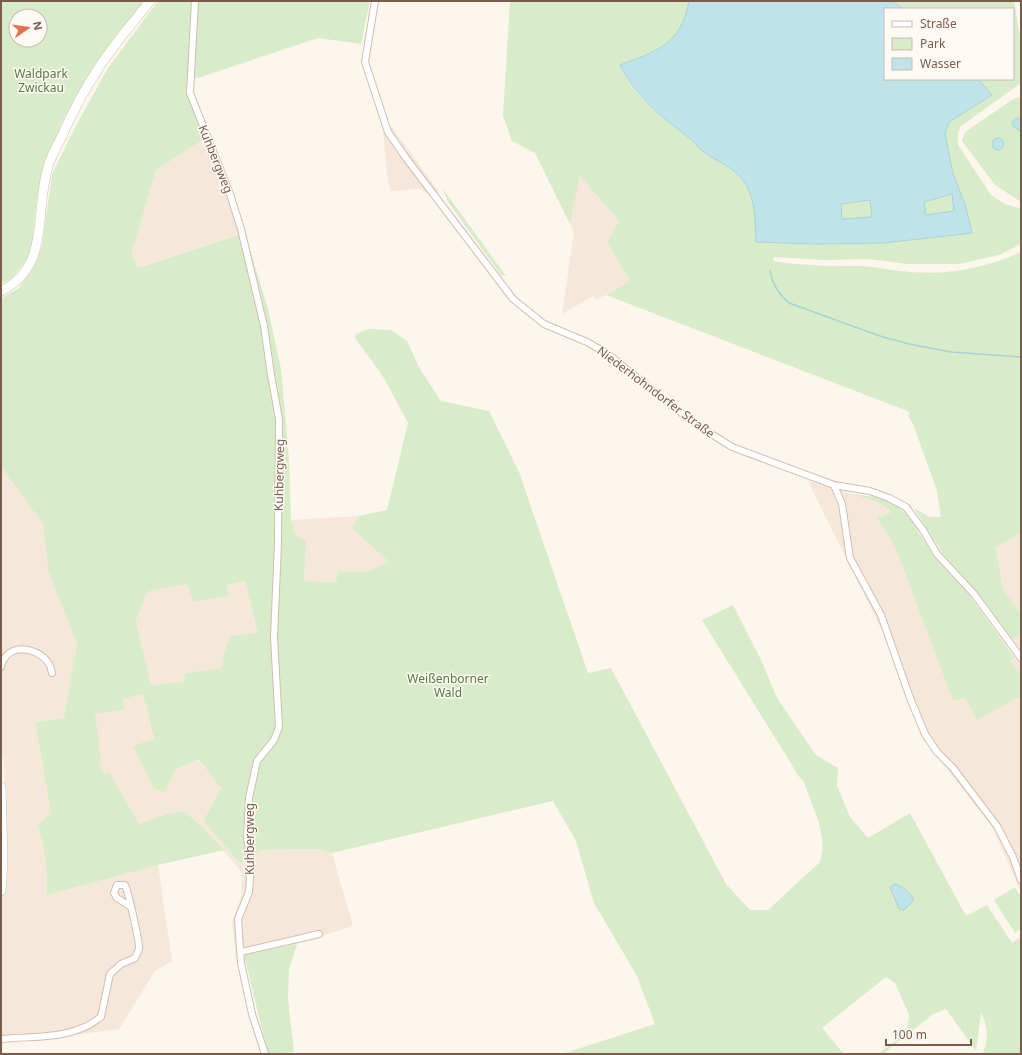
<svg xmlns="http://www.w3.org/2000/svg" width="1022" height="1055" font-family="'Noto Sans',sans-serif">
<style>
.residential{fill:#f5e8da}
.green{fill:#d8ecc9;fill-rule:evenodd}
.water{fill:#bfe3e8;stroke:#a5d3da;fill-rule:evenodd}
.lines{fill:none;stroke-linecap:round;stroke-linejoin:round}
.stream{stroke:#a5d3da;stroke-width:1.5}
.street-casing{stroke:#d1beb0;stroke-width:8}
.secondary-casing{stroke:#d6c0b0;stroke-width:10}
.street{stroke:#fff;stroke-width:6}
.secondary{stroke:#fff;stroke-width:9}
.labels{text-anchor:middle;dominant-baseline:central;stroke-width:3;stroke-linejoin:round;paint-order:stroke}
.park-label{font-size:12px;fill:#537a41;stroke:#fffaf3}
.street-label{font-size:12px;fill:#7a5c4d;stroke:#fffaf3}
</style>
<rect width="100%" height="100%" fill="#fdf6ec"/>
<g class="residential">
<polygon points="392,127 439,192 430,195 420,189 391,191 388,183 383,132"/>
<polygon points="209,136 233,191 245,233 136,268 132,252 156,170"/>
<polygon points="580,176 619,221 607,242 630,281 596,300 593,296 562,314 574,232 570,224"/>
<polygon points="1,467 43,524 48,570 78,644 64,718 35,722 51,813 38,824 46,861 47,895 158,865 172,961 155,971 119,1029 1,1044 1,913 6,807 4,763 1,751"/>
<polygon points="808,481 876,501 892,512 877,518 895,547 953,701 965,698 977,720 1021,696 1021,892 991,825 922,737 885,637"/>
<polygon points="359,516 352,528 389,561 369,572 338,571 336,582 304,581 306,541 295,535 291,520"/>
<polygon points="1021,533 1021,614 1003,591 996,547"/>
<polygon points="245,581 259,633 224,654 222,668 186,673 185,682 151,685 136,621 147,592 187,584 193,602 229,596 227,585"/>
<polygon points="1021,632 1021,651 1013,640"/>
<polygon points="1021,655 1021,675 1010,661"/>
<polygon points="143,694 154,740 134,746 165,792 175,770 197,759 221,787 203,821 240,862 261,850 317,849 332,853 353,926 297,944 236,957 232,922 241,896 242,875 237,866 198,823 184,811 167,814 139,824 110,773 104,775 99,763 95,714 125,710 123,699"/>
</g>
<g class="green">
<path d="M1 1H145L95 64 63 120 46 165 37 197 31 255 12 278 1 284ZM16 16H40V40H16Z"/>
<path d="M158 1H370L361 44 318 38 186 82 209 136 156 170 132 252 137 268 245 233 268 309 281 369 289 459 291 520 295 535 306 541 304 581 336 582 338 571 369 572 388 561 352 528 359 516 387 510 408 423 384 378 355 338 356 334 368 329 391 330 407 341 420 369 441 401 489 411 519 472 588 673 611 668 726 884 750 910H768L820 862C829 836 812 807 804 782L800 778 702 620 733 605 762 662 777 698 816 755 838 768 837 786 850 817 868 838 910 813 966 916 987 905 1012 943 1021 937V1054H983C988 1037 989 1028 981 1013L976 1051 946 1009 933 1014 883 1054H878L907 1032 909 1015 895 983 886 977 822 1028 844 1054H562L655 1024 637 976 594 903 576 841 553 801 332 853 317 849 261 850 240 863 203 821 221 788 198 759 175 770 165 792 154 789 133 746 154 739 143 694 123 699 125 710 95 714 101 760 99 763 104 774 110 773 139 824 167 814 184 811 198 823 224 850 158 865 47 895 46 861 38 824 51 813 35 722 64 718 77 644 48 570 43 524 1 467V298L18 289 35 265 42 247 52 174 78 122 108 68ZM245 581 258 633 230 636 224 654 222 668 185 673 184 682 151 685 136 621 147 592 187 584 193 602 229 596 227 585Z"/>
<path d="M510 1H689C681 44 657 51 620 65 632 98 667 120 693 141 696 144 698 148 701 150 719 164 740 168 749 191 756 207 755 225 756 242L816 244 884 243 972 233 965 204 953 174 945 133 949 122 992 95 978 79H1013V9H903L893 1H1014L1021 42V83L961 126 958 132V145L991 195 1005 204 1021 209V244L999 255 959 264H908L869 259 824 260 774 257 773 261C802 266 833 266 862 266 878 267 894 271 911 272 948 275 987 268 1021 252V533L996 547 1003 590 1021 614V632L1013 640 971 585 943 554 914 508 930 517H941L937 491 913 424 908 416 910 412 606 295 630 281 607 242 619 221 580 176 570 224 535 153 512 141 503 116Z"/>
<polygon points="1019,97 1021,98 1021,120 1017,118 1019,131 1021,130 1021,202 995,185 962,141 965,132 1012,100"/>
<polygon points="443,189 506,276 501,275 448,202"/>
<polygon points="952,194 954,211 926,215 924,202"/>
<polygon points="870,200 872,217 842,219 841,204"/>
<polygon points="851,494 877,497 897,505 908,516 935,558 967,592 1015,658 1010,661 1021,675 1021,696 977,720 965,698 953,701 895,547 877,518 892,512 876,501"/>
<polygon points="1015,887 1021,897 1021,929 1015,933 994,900"/>
<polygon points="297,944 289,969 288,999 294,1052 268,1054 244,955"/>
</g>
<g class="water">
<path d="M689 1H893L903 9H885V79H978L992 95 949 122 945 133 953 174 965 204 972 233 884 243 816 244 756 242C755 225 756 207 749 191 740 168 719 164 701 150 698 148 696 144 693 141 664 118 637 100 620 65 657 51 681 45 689 1ZM952 194 954 211 926 215 924 202ZM870 200 872 217 842 219 841 204Z"/>
<polygon points="1017,118 1021,120 1020,131 1013,126 1012,122"/>
<circle cx="998" cy="144" r="6"/>
<path d="M895 884C902 886 911 893 914 900L904 910 899 909 890 887Z"/>
</g>
<g class="lines">
<path class="stream" d="M770 271C773 285 778 293 789 303L880 336 909 344 951 352 1021 357"/>
<defs>
<g id="street">
<polyline points="195,1 190,93 230,194 241,229 264,326 271,375 279,419 278,543 274,637 279,727 274,740 257,761 249,798 247,838 251,862 249,892 238,919 241,963 252,1014 265,1054"/>
<polyline points="375,1 365,62 388,132 406,158 513,299 544,324 587,342 608,354 668,403 700,427 732,447 834,485 870,491 889,498 906,507 923,530 937,554 974,594 1021,658"/>
<polyline points="834,485 842,504 850,558 881,615 910,698 925,734 937,752 953,768 997,826 1013,857 1021,880"/>
<path d="M1 667C6 642 38 646 49 664 51 666 51 671 52 673"/>
<polyline points="241,952 319,934"/>
<path d="M1 1039C28 1036 57 1039 82 1028 89 1026 95 1021 101 1017L110 974 121 964 135 958C136 955 138 952 139 949 140 943 128 891 125 885H117L114 893 117 898 131 907"/>
</g>
<g id="secondary">
<path d="M1 291C51 267 34 212 48 167 51 156 57 146 62 136 72 113 84 90 98 69 113 45 133 23 150 1"/>
<polyline points="1,787 3,859 1,891"/>
</g>
</defs>
<use href="#street" class="street-casing"/>
<use href="#secondary" class="secondary-casing"/>
<use href="#street" class="street"/>
<use href="#secondary" class="secondary"/>
</g>
<g class="labels">
<g class="park-label">
<text x="41" y="73">Waldpark<tspan x="41" dy="14">Zwickau</tspan></text>
<text x="448" y="678">Weißenborner<tspan x="448" dy="14">Wald</tspan></text>
</g>
<g class="street-label">
<text transform="translate(216 159) rotate(68)">Kuhbergweg</text>
<text transform="translate(656 392) rotate(37)">Niederhohndorfer Straße</text>
<text transform="translate(279 475) rotate(-89)">Kuhbergweg</text>
<text transform="translate(249 839) rotate(-90)">Kuhbergweg</text>
</g>
</g>
<rect width="1022" height="1055" fill="none" stroke="#7a5c4d" stroke-width="4"/>
<rect x="884" y="8" width="130" height="72" fill="#fffaf3" stroke="#cabbb1"/>
<rect x="892" y="21" width="20" height="6" fill="#ffffff" stroke="#cabbb1"/>
<text x="920" y="28" font-size="12" fill="#7a5c4d">Straße</text>
<rect x="892" y="38" width="20" height="12" fill="#d8ecc9" stroke="#cabbb1"/>
<text x="920" y="48" font-size="12" fill="#7a5c4d">Park</text>
<rect x="892" y="58" width="20" height="12" fill="#bfe3e8" stroke="#cabbb1"/>
<text x="920" y="68" font-size="12" fill="#7a5c4d">Wasser</text>
<g transform="translate(28 28) rotate(77)"><circle r="19" fill="#fffaf3" stroke="#cabbb1"/>
<path d="M0-3L7 15L0 10L-7 15Z" fill="#e76f51"/>
<text y="-6" font-size="11" font-weight="bold" text-anchor="middle" fill="#7a5c4d">N</text>
</g>
<path d="M886 1039v6h85v-6" fill="none" stroke="#7a5c4d" stroke-width="2"/>
<text x="892" y="1039" font-size="12" fill="#7a5c4d" stroke="#fffaf3" stroke-width="3" paint-order="stroke">100 m</text>
</svg>
